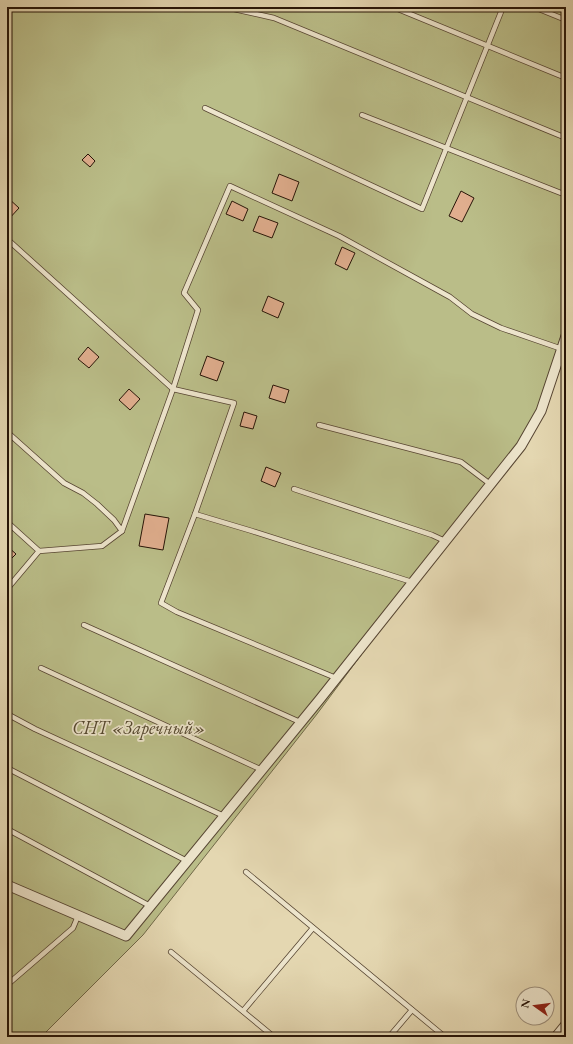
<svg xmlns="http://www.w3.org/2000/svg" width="573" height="1044" font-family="'EB Garamond',serif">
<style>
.green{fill:#babd88;stroke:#706848}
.building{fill:#e0ae8e;stroke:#271407}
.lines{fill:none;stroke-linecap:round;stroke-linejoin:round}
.service-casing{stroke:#564532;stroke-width:6}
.minor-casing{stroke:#564532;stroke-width:11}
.tertiary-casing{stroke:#564532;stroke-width:13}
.service{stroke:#ede5cc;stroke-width:4.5}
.minor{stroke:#ede5cc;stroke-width:9}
.tertiary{stroke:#ede5cc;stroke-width:11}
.labels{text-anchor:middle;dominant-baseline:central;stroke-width:3.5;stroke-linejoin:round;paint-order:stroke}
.park-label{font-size:18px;font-style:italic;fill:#53472e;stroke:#ede5cc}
</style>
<rect width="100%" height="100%" fill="#e4d7b1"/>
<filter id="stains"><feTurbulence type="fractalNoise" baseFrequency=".005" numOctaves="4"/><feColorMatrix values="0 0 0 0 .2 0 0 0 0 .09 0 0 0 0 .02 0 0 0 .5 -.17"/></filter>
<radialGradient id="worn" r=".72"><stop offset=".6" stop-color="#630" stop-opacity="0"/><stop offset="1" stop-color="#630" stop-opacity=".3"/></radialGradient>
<polygon class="green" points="7,7 566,7 566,320 533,425 317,714 143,935 41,1037 7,1037"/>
<g class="building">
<polygon points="88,154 95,161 90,167 82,160"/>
<polygon points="279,174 299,182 292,201 272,193"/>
<polygon points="461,191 474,198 462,222 449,216"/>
<polygon points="7,197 19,208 7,221"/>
<polygon points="232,201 248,209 243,221 226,214"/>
<polygon points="259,216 278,223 272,238 253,231"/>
<polygon points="342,247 355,253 347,270 335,264"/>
<polygon points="268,296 284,303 278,318 262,311"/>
<polygon points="88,347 99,357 89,368 78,359"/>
<polygon points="207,356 224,362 217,381 200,375"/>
<polygon points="273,385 289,390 285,403 269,398"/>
<polygon points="129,389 140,399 130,410 119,400"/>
<polygon points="244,412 257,416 253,429 240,426"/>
<polygon points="266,467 281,473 275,487 261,481"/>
<polygon points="145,514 169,518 163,550 139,546"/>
<polygon points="7,546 16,554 7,563"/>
</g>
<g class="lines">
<defs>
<g id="service">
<polyline points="225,7 274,18 566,138"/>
<polyline points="393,7 566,78"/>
<polyline points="534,7 566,20"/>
<polyline points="205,108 422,209 503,7"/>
<polyline points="362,115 566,195"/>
<polyline points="7,239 173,389 234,403 195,514 252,531 412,582"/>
<polyline points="319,425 461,462 490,484"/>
<polyline points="7,432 64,483 83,493 97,504 114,520 122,531 173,389 198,310 184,293 230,186 339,236 450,297 472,314 501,328 562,349"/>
<polyline points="294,489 432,535 445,541"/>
<polyline points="195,514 161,603 177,612 336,678"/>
<polyline points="7,522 39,551 7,589"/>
<polyline points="39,551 102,546 122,531"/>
<polyline points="84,625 300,722"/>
<polyline points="41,668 262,770"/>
<polyline points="7,714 35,729 224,816"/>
<polyline points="7,768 187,861"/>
<polyline points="7,829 150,906"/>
<polyline points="246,872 445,1037"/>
<polyline points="171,952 274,1037"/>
<polyline points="7,985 73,928 78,916"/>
<polyline points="243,1011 313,928"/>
<polyline points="389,1037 412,1010"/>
</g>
<polyline id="minor" points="7,885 126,936 320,699 521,446 541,411 566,336"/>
<polyline id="tertiary" points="557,1037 566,1026"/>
</defs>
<use href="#service" class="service-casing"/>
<use href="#minor" class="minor-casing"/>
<use href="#tertiary" class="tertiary-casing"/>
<use href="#service" class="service"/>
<use href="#minor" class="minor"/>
<use href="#tertiary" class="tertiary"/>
</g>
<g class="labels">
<g class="park-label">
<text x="139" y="727">СНТ «Заречный»</text>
</g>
</g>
<rect width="573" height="1044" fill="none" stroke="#e4d7b1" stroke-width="24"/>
<rect x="8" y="8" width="557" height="1028" fill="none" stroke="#271407" stroke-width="2"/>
<rect x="12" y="12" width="549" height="1020" fill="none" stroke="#271407"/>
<g transform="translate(535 1006) rotate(284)"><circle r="19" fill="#ede5cc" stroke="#9e917d"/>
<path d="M0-3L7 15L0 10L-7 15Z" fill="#8f2418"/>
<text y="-6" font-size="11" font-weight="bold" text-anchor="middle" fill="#271407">N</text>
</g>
<rect width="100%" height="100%" filter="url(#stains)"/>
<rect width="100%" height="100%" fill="url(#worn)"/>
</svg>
